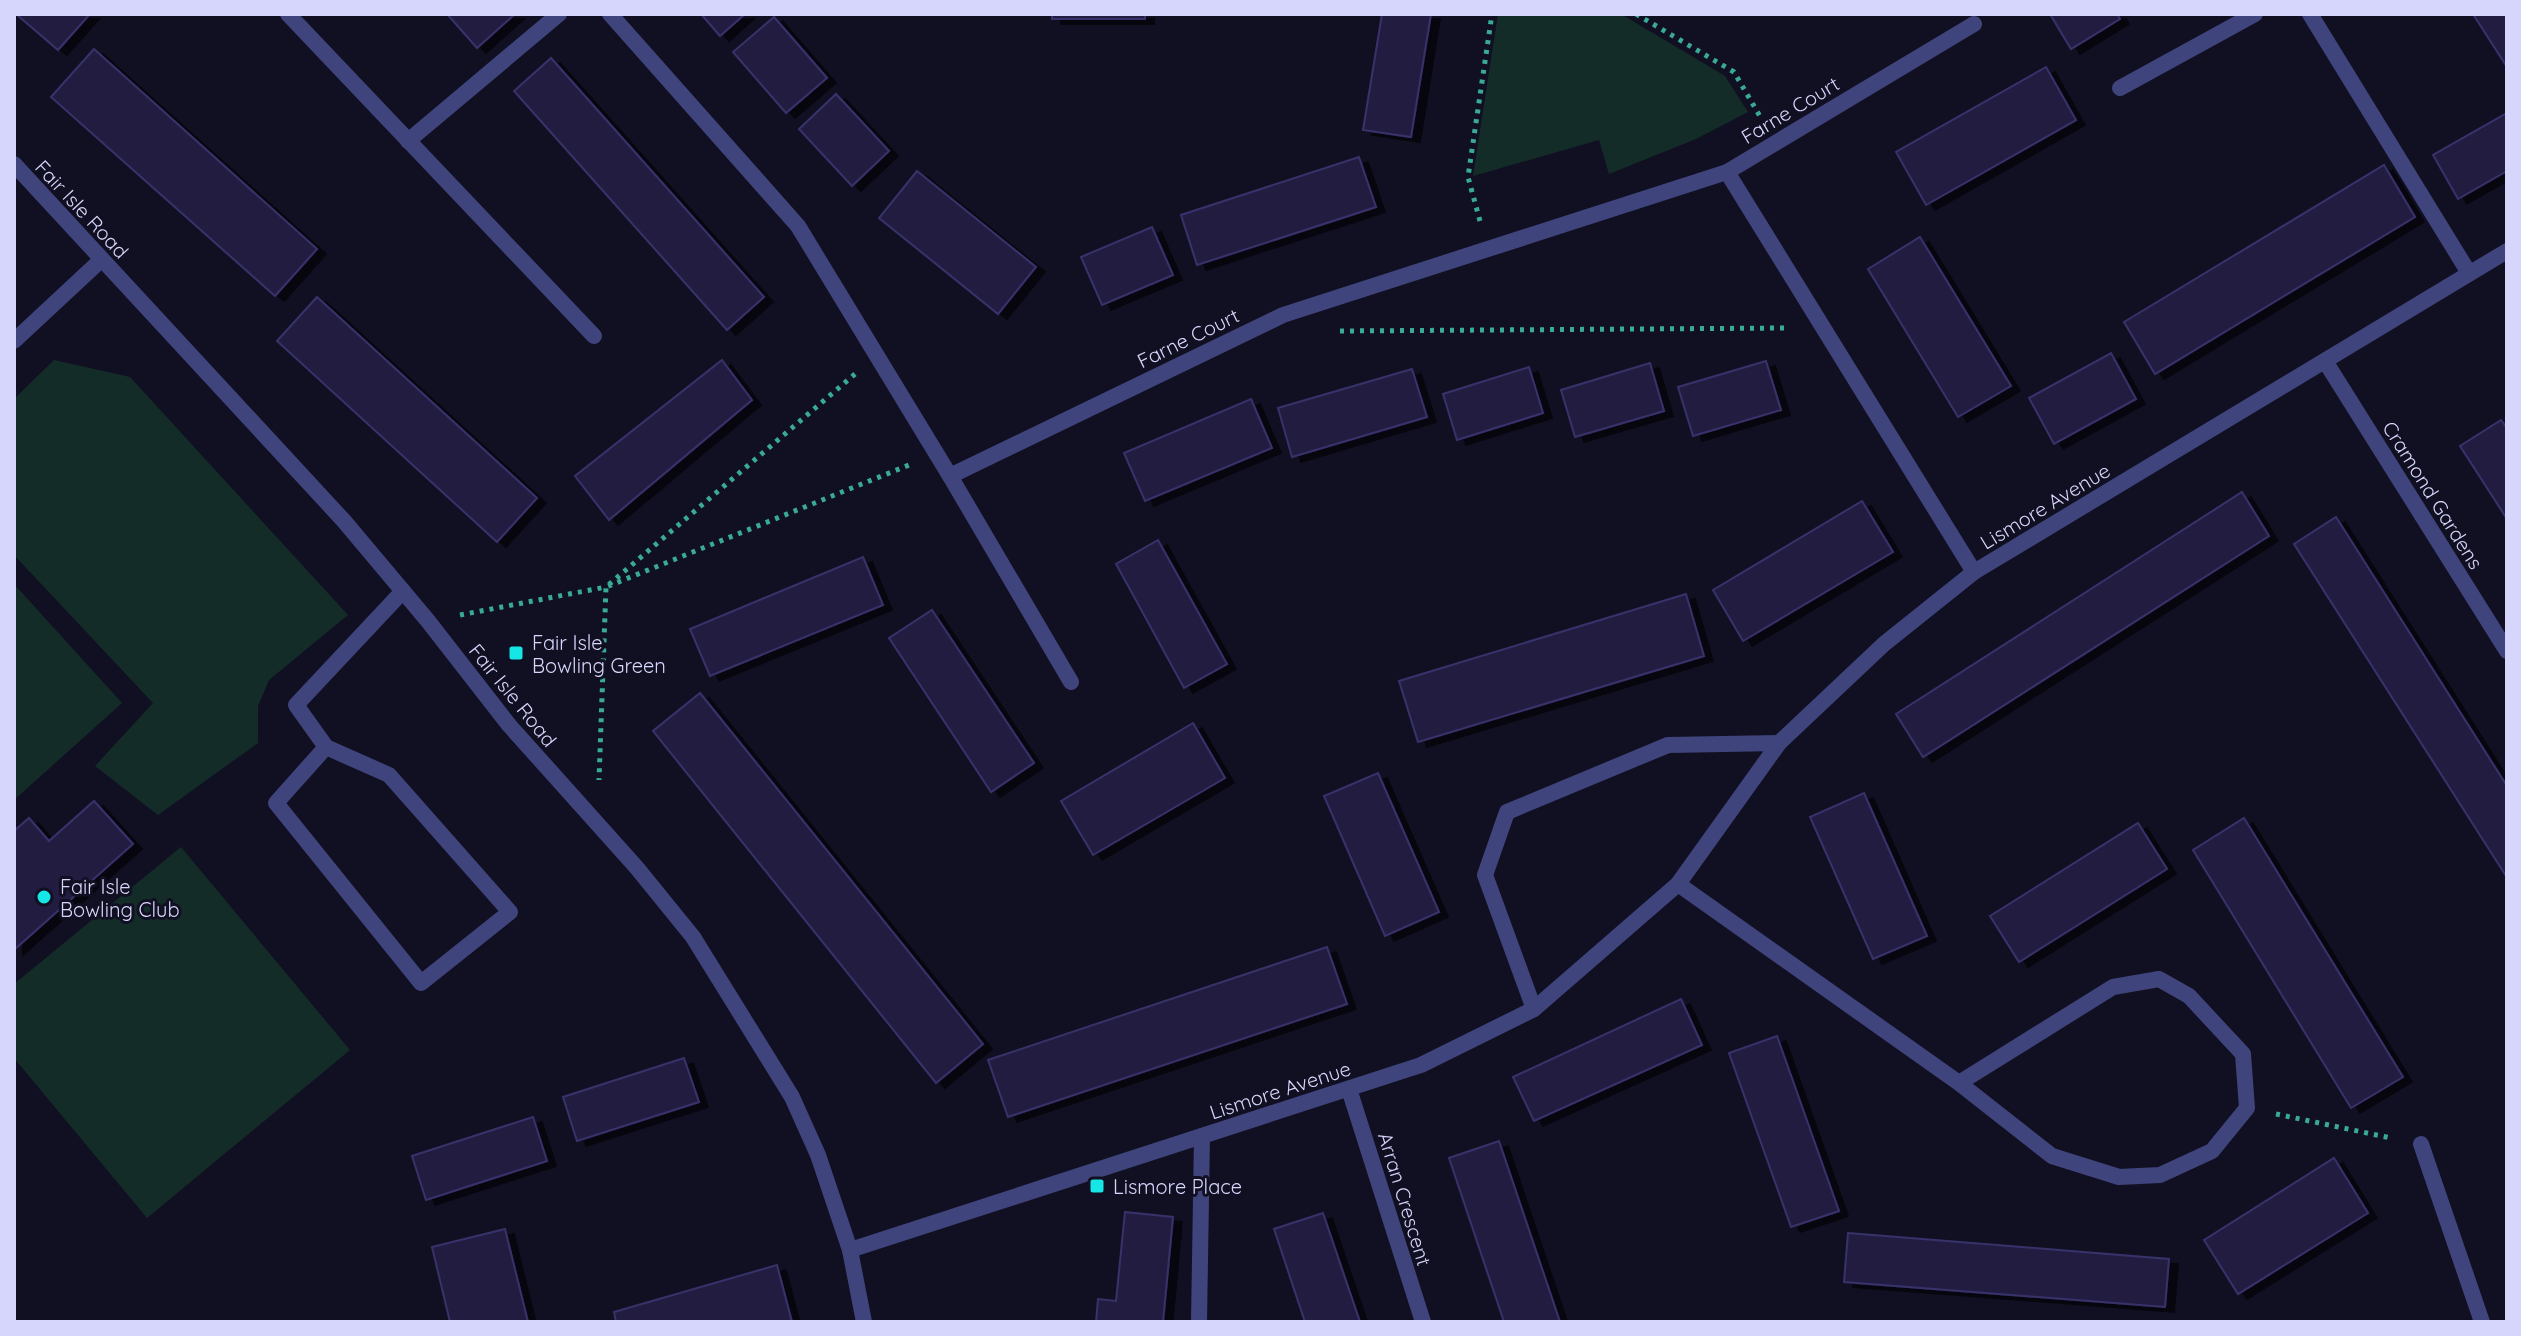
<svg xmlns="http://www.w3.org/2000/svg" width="2521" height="1336" font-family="Quicksand,sans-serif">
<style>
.green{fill:#142c28}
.building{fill:#221e41;stroke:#38326b;stroke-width:2;filter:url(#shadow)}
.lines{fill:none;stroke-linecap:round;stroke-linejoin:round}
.path{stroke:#3aaa98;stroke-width:5;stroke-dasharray:4 6;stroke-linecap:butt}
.service{stroke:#40447d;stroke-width:16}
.minor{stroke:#40447d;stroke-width:16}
.tertiary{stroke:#40447d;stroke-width:16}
.poi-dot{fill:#16e6e5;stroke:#111022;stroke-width:3}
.labels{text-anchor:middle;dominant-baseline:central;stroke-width:6;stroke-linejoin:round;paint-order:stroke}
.street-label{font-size:20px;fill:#d6d5fb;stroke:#111022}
.poi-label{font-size:20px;fill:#d6d5fb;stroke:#111022;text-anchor:start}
</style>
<defs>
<filter id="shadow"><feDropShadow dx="9" dy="5" stdDeviation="0" flood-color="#0009"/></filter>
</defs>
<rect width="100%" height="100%" fill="#111022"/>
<g class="green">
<polygon points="1498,14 1621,14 1725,76 1748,112 1696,139 1609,174 1599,140 1473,176"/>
<polygon points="54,360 130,377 348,615 269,680 258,706 258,743 158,815 95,766 153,703 14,555 14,399"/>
<polygon points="14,584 122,703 14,800"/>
<polygon points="181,847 350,1050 147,1218 14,1058 14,984"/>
</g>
<g class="building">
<polygon points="16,14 90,14 58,50"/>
<polygon points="447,14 515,14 477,48"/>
<polygon points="701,14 745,14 720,36"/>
<rect x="1052" y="14" width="93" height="5"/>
<polygon points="1382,14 1431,14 1411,137 1363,130"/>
<polygon points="2050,14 2117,14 2120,19 2071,49"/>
<polygon points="2473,14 2507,14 2507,67"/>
<polygon points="774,17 827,78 786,113 733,52"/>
<polygon points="94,49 317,249 275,296 51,97"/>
<polygon points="551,58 764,297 727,330 514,91"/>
<polygon points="2046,67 2076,120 1926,205 1896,152"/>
<polygon points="836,94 889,151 852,186 799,129"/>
<polygon points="2507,113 2507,171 2458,199 2433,155"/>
<polygon points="1359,157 1376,207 1197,265 1181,215"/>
<polygon points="2384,165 2415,217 2155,374 2124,322"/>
<polygon points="917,171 1036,267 998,314 879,218"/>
<polygon points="1152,227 1173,275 1102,305 1081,257"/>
<polygon points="1920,237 2011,386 1958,417 1868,269"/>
<polygon points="317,297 537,498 497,542 277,341"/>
<polygon points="2111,353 2136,399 2054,444 2029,398"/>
<polygon points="722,360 752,400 609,520 575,476"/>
<polygon points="1766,361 1781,410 1693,436 1678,387"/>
<polygon points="1650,363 1664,411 1575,437 1561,390"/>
<polygon points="1529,367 1543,413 1457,440 1443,394"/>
<polygon points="1412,369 1427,417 1292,457 1278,408"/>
<polygon points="1251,399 1272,448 1145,501 1124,453"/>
<polygon points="2501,420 2507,428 2507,519 2460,446"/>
<polygon points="2242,492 2269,536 1923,757 1896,714"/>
<polygon points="1862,501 1893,552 1743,641 1713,590"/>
<polygon points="2336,517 2507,786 2506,876 2294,544"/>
<polygon points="1158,540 1227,664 1184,688 1116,564"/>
<polygon points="863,557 883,605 710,676 690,629"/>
<polygon points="1686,594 1704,656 1418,742 1399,681"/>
<polygon points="932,610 1034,763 991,792 889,638"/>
<polygon points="700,693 983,1044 936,1083 653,731"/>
<polygon points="1193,723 1225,778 1093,855 1061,801"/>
<polygon points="1378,773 1439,912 1385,936 1324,796"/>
<polygon points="1864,793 1927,936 1873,959 1810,817"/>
<polygon points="94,801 133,844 14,950 14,831 29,818 49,841"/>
<polygon points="2244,818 2403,1077 2351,1108 2193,850"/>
<polygon points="2138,823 2167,869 2019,962 1990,916"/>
<polygon points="1327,947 1347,1004 1008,1117 988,1060"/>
<polygon points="1681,999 1702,1045 1534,1121 1513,1077"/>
<polygon points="1777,1036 1839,1211 1791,1227 1729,1053"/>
<polygon points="684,1058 699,1102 577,1141 563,1097"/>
<polygon points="533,1117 547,1161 426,1200 412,1156"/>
<polygon points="1499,1141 1560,1322 1504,1322 1449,1158"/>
<polygon points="2334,1158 2368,1213 2238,1294 2204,1240"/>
<polygon points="1125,1212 1173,1217 1163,1322 1096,1322 1098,1299 1116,1301"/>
<polygon points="1323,1213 1360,1322 1305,1322 1274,1229"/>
<polygon points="505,1229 528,1322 450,1322 432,1247"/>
<polygon points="1848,1233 2169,1259 2165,1307 1844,1282"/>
<polygon points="777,1265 792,1322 616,1322 614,1312"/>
</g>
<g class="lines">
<g class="path">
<polyline points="1636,14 1734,72 1761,118"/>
<polyline points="1480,221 1468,177 1492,14"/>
<polyline points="1340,331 1786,328"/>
<polyline points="855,374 606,587 909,465"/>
<polyline points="460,615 606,587 599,780"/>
<polyline points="2276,1114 2391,1138"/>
</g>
<g class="service">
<polyline points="288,14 594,336"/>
<polyline points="2310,14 2469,273"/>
<polyline points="2120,88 2255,14"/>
<polyline points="408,141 559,14"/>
<polyline points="326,747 276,803 421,983 510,912 389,775 326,747 296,705 403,591"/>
<polyline points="2421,1144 2482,1322"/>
</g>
<g class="minor">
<polyline points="610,14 798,226 950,476 1283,315 1727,172 1974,24"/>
<polyline points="1727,172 1974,572"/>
<polyline points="14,341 101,260"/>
<polyline points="2325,361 2507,651"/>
<polyline points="950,476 1071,682"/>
<polyline points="1678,884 1959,1083 2113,987 2159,979 2189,996 2243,1054 2247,1108 2212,1151 2160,1175 2119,1177 2052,1156 1959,1083"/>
<polyline points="1534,1009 1485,875 1507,812 1668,745 1779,743"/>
<polyline points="1349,1089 1423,1322"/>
<polyline points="850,1250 1421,1065 1534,1009 1678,884 1779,743 1884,644 1974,572 2507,251"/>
<polyline points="1199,1322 1202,1136"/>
</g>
<polyline class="tertiary" points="14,164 344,521 428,621 509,725 637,868 693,937 792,1097 818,1155 850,1250 864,1322"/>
</g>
<g class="poi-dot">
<rect x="508" y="645" width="16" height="16" rx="4"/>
<circle cx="44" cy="897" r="8"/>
<rect x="1089" y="1178" width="16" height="16" rx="4"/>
</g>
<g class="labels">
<g class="street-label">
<text transform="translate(1790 110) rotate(-31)">Farne Court</text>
<text transform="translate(82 209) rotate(47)">Fair Isle Road</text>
<text transform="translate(1188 338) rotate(-26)">Farne Court</text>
<text transform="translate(2433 495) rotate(58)">Cramond Gardens</text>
<text transform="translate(2045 506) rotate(-31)">Lismore Avenue</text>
<text transform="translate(513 695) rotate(51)">Fair Isle Road</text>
<text transform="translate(1280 1090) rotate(-18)">Lismore Avenue</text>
<text transform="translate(1405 1199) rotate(73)">Arran Crescent</text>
</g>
<g class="poi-label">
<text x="532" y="642">Fair Isle<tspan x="532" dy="23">Bowling Green</tspan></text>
<text x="60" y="886">Fair Isle<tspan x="60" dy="23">Bowling Club</tspan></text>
<text x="1113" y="1186">Lismore Place</text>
</g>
</g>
<rect width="2521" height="1336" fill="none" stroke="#d6d5fb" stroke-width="32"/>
</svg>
